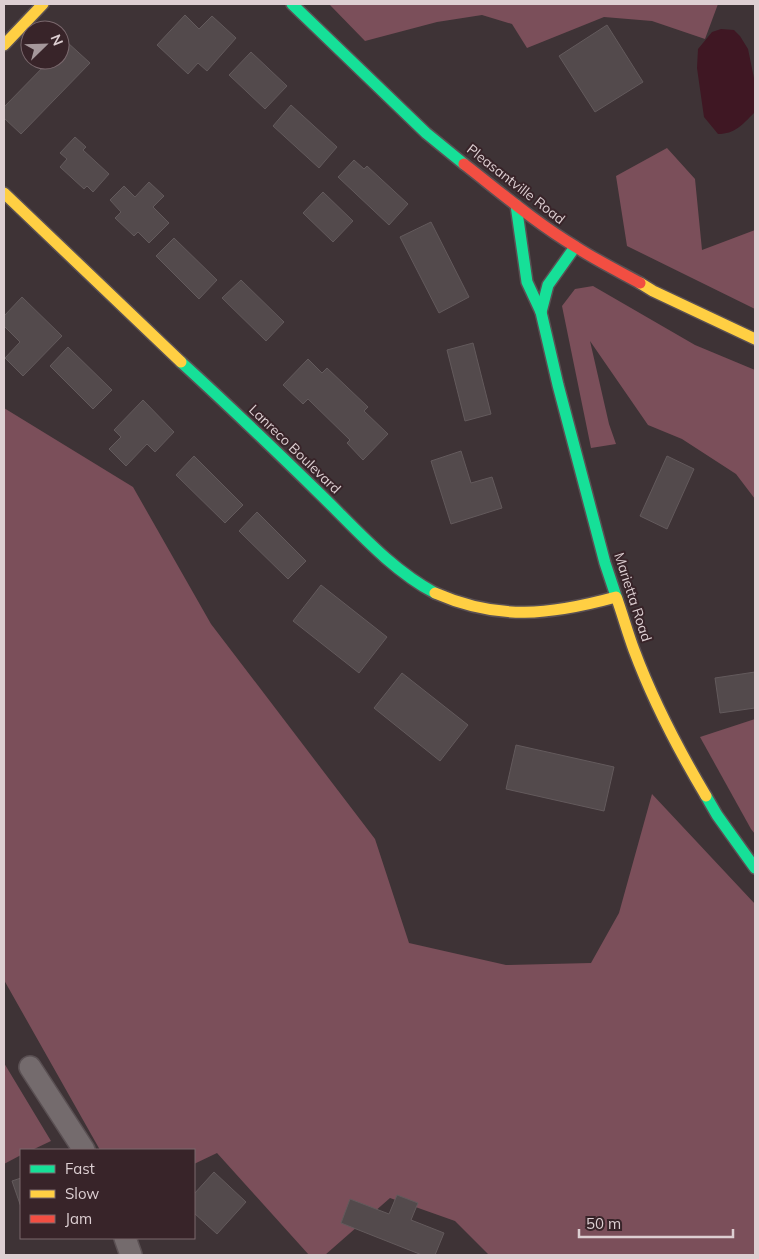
<svg xmlns="http://www.w3.org/2000/svg" width="759" height="1259" font-family="Mulish,sans-serif">
<style>
.forest{fill:#7b4f5a}
.water{fill:#3f1723}
.building{fill:#534a4c;stroke:#635a5c}
.lines{fill:none;stroke-linecap:round;stroke-linejoin:round}
.street-casing{stroke:#5a5053;stroke-width:24}
.fast-casing{stroke:#5a5053;stroke-width:14}
.slow-casing{stroke:#5a5053;stroke-width:14}
.jam-casing{stroke:#5a5053;stroke-width:14}
.street{stroke:#746b6d;stroke-width:21}
.fast{stroke:#16e098;stroke-width:11}
.slow{stroke:#ffcf43;stroke-width:11}
.jam{stroke:#f24e42;stroke-width:11}
.labels{text-anchor:middle;dominant-baseline:central;stroke-width:4;stroke-linejoin:round;paint-order:stroke}
.street-label{font-size:14px;fill:#ddcfd2;stroke:#382429}
</style>
<rect width="100%" height="100%" fill="#3e3336"/>
<g class="forest">
<polygon points="329,4 718,4 705,39 652,21 604,17 527,48 512,24 482,15 437,22 365,41"/>
<polygon points="667,148 695,179 702,250 755,230 755,309 627,246 616,176"/>
<polygon points="593,286 695,345 755,370 755,499 736,474 682,439 648,425 590,341 609,424 616,444 591,448 562,306 575,289"/>
<polygon points="4,408 133,487 211,624 375,839 409,943 506,965 591,963 619,913 652,794 755,904 755,1255 489,1255 455,1221 390,1198 325,1255 309,1255 217,1153 194,1164 194,1150 100,1150 4,980"/>
<polygon points="755,719 755,834 751,829 700,737"/>
<polygon points="4,1063 51,1141 32,1150 21,1150 21,1155 4,1164"/>
</g>
<path class="water" d="M721 29 734 30 740 36 748 49 755 83 754 113C742 125 735 134 718 134L704 117 697 68 698 49 712 32Z"/>
<g class="building">
<polygon points="185,15 199,29 212,16 236,38 207,71 198,63 188,74 157,45"/>
<polygon points="607,25 643,82 595,112 559,56"/>
<polygon points="67,42 90,63 21,134 4,118 4,107 50,60 60,60 60,49"/>
<polygon points="251,52 287,86 265,109 229,75"/>
<polygon points="291,105 337,147 319,168 273,126"/>
<polygon points="75,137 86,147 83,150 109,174 93,192 87,186 84,189 60,167 67,159 60,153"/>
<polygon points="354,160 364,169 367,166 408,204 389,225 338,177"/>
<polygon points="149,182 164,196 153,207 169,223 149,243 138,232 134,236 115,218 121,212 110,200 124,186 135,197"/>
<polygon points="323,192 353,221 333,242 303,213"/>
<polygon points="431,222 469,297 439,313 400,237"/>
<polygon points="174,238 217,280 199,299 156,256"/>
<polygon points="241,280 284,322 266,341 222,298"/>
<polygon points="22,297 62,336 23,376 5,358 20,342 4,326 4,316"/>
<polygon points="473,343 491,414 465,421 447,350"/>
<polygon points="68,347 112,390 93,409 50,366"/>
<polygon points="308,359 322,373 327,368 368,407 364,411 388,434 363,460 347,443 350,440 308,399 303,404 283,385"/>
<polygon points="143,400 174,432 155,452 147,444 126,466 109,449 121,437 114,430"/>
<polygon points="461,451 471,483 492,477 502,508 451,524 431,461"/>
<polygon points="194,456 243,505 225,523 176,475"/>
<polygon points="667,456 694,469 667,529 640,516"/>
<polygon points="257,512 306,561 288,579 239,531"/>
<polygon points="321,585 387,637 359,673 293,621"/>
<polygon points="755,672 755,708 720,713 715,678"/>
<polygon points="402,673 468,725 440,761 374,708"/>
<polygon points="516,745 614,767 604,811 506,789"/>
<polygon points="214,1172 246,1202 217,1234 194,1213 194,1194"/>
<polygon points="21,1178 21,1207 12,1181"/>
<polygon points="397,1195 418,1203 411,1220 444,1233 435,1255 422,1255 341,1223 350,1199 389,1214"/>
</g>
<g class="lines">
<defs>
<g id="street">
<polyline points="30,1067 84,1150"/>
<polyline points="125,1238 131,1255"/>
</g>
<g id="fast">
<polyline points="292,4 426,133 464,164"/>
<polyline points="516,205 527,282 541,312 558,385 605,563 617,599"/>
<polyline points="541,312 548,285 575,247"/>
<path d="M181 362C228 405 274 449 320 494 355 528 391 570 435 593"/>
<polyline points="706,796 717,815 755,868"/>
</g>
<g id="slow">
<polyline points="4,45 43,4"/>
<polyline points="4,193 181,362"/>
<polyline points="640,283 653,291 755,339"/>
<path d="M435 593C499 621 550 615 616 597"/>
<path d="M617 599C623 616 628 634 634 650 653 701 678 749 706 796"/>
</g>
<path id="jam" d="M464 164C500 192 536 223 576 247 596 260 618 271 640 283"/>
</defs>
<use href="#street" class="street-casing"/>
<use href="#fast" class="fast-casing"/>
<use href="#slow" class="slow-casing"/>
<use href="#jam" class="jam-casing"/>
<use href="#street" class="street"/>
<use href="#fast" class="fast"/>
<use href="#slow" class="slow"/>
<use href="#jam" class="jam"/>
</g>
<g class="labels">
<g class="street-label">
<text transform="translate(516 184) rotate(38)">Pleasantville Road</text>
<text transform="translate(295 449) rotate(44)">Lanreco Boulevard</text>
<text transform="translate(633 597) rotate(72)">Marietta Road</text>
</g>
</g>
<rect width="759" height="1259" fill="none" stroke="#ddcfd2" stroke-width="10"/>
<rect x="20" y="1149" width="175" height="90" fill="#382429" stroke="#7a686d"/>
<rect x="30" y="1165" width="25" height="8" fill="#16e098" stroke="#7a686d"/>
<text x="65" y="1174" font-size="15" fill="#ddcfd2">Fast</text>
<rect x="30" y="1190" width="25" height="8" fill="#ffcf43" stroke="#7a686d"/>
<text x="65" y="1199" font-size="15" fill="#ddcfd2">Slow</text>
<rect x="30" y="1215" width="25" height="8" fill="#f24e42" stroke="#7a686d"/>
<text x="65" y="1224" font-size="15" fill="#ddcfd2">Jam</text>
<g transform="translate(45 45) rotate(67)"><circle r="24" fill="#382429" stroke="#7a686d"/>
<path d="M0-4L9 19L0 12L-9 19Z" fill="#a5989b"/>
<text y="-8" font-size="14" font-weight="bold" text-anchor="middle" fill="#ddcfd2">N</text>
</g>
<path d="M579 1229v8h154v-8" fill="none" stroke="#ddcfd2" stroke-width="2.5"/>
<text x="586" y="1229" font-size="15" fill="#ddcfd2" stroke="#382429" stroke-width="4" paint-order="stroke">50 m</text>
</svg>
